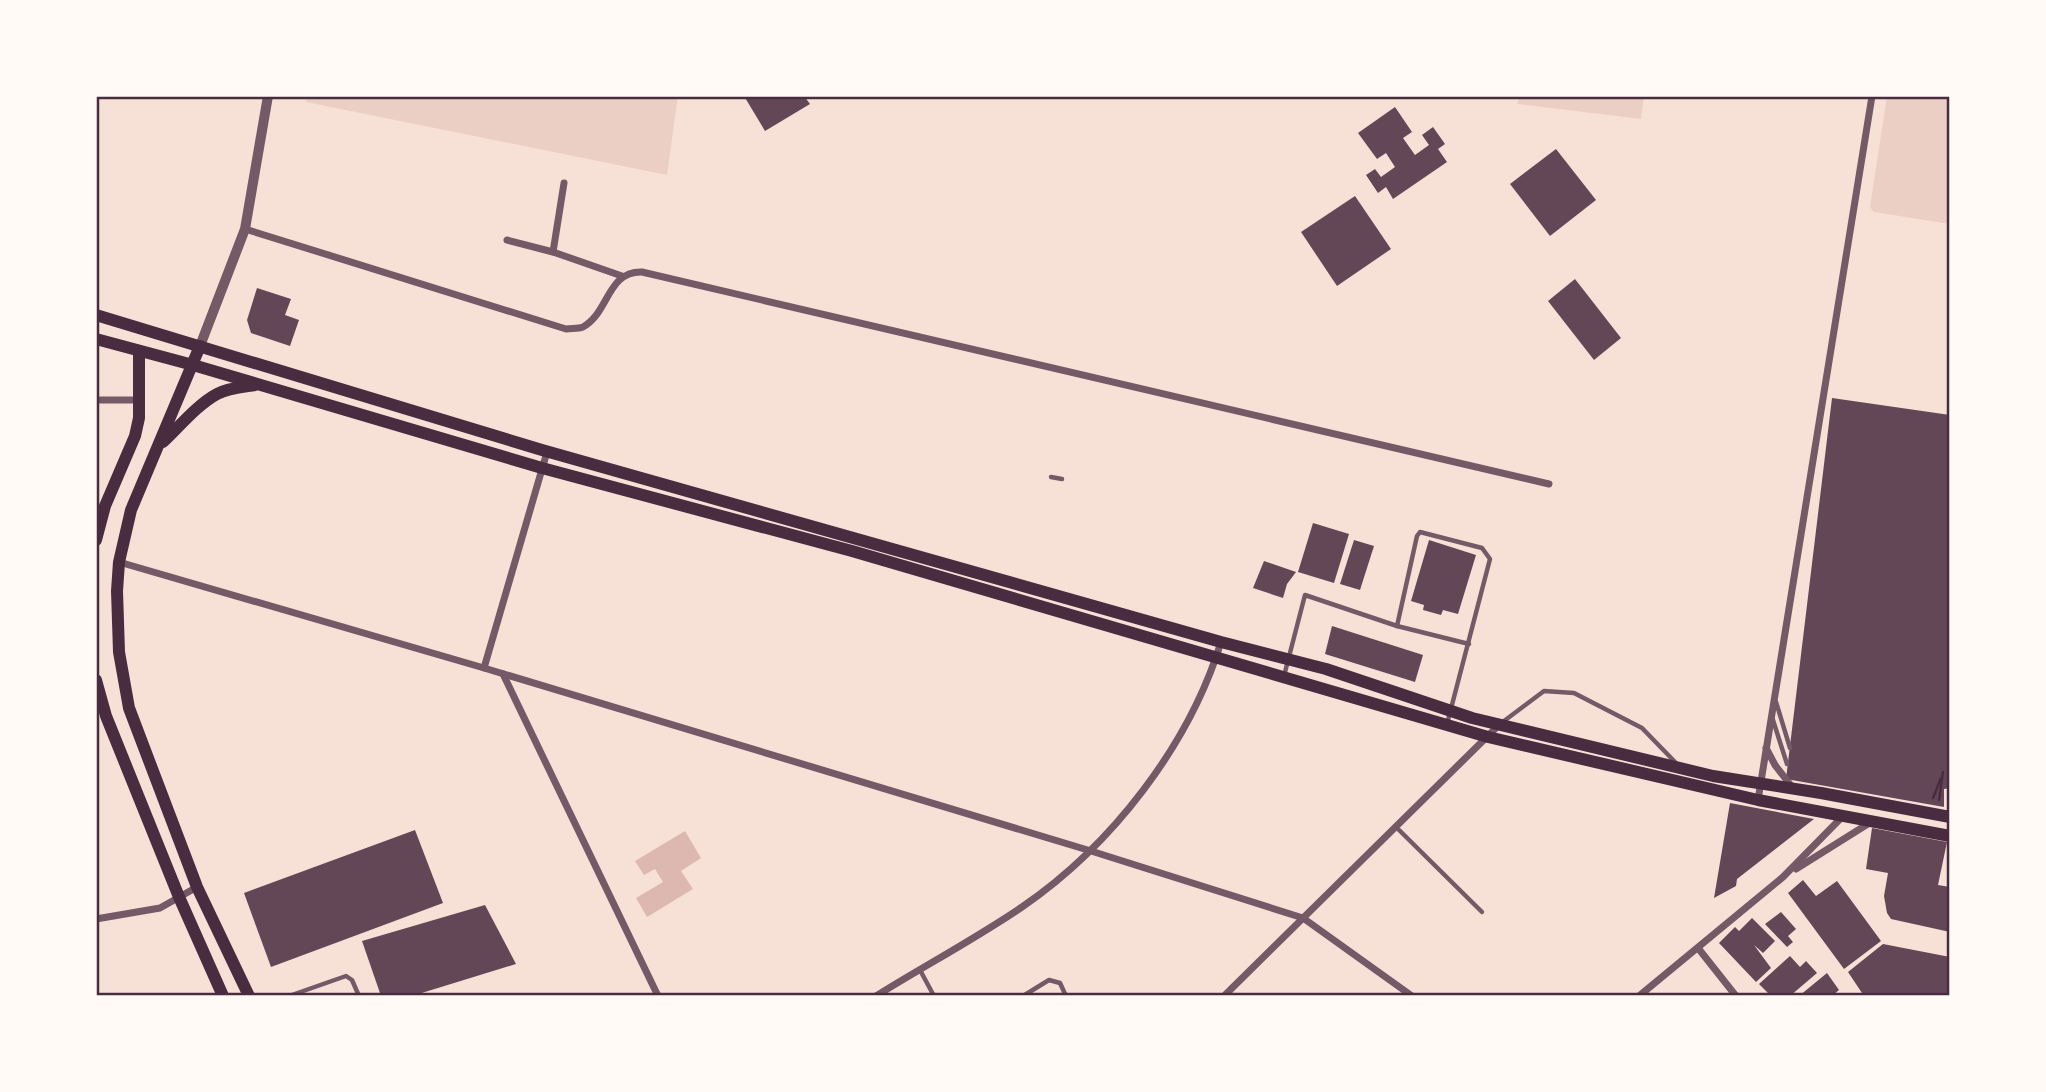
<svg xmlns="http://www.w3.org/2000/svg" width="2046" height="1092" font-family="'DejaVu Sans',sans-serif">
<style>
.green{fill:#ebcfc5}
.water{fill:#dcb8b0}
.building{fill:#644757}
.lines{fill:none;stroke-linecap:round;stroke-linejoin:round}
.path{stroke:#4a2c40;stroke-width:2.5}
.service{stroke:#755966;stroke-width:4.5}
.minor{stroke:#755966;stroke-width:7}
.tertiary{stroke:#755966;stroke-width:10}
.primary{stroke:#4a2c40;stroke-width:12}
.neatline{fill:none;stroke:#4a2c40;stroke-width:2.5}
</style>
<rect width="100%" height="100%" fill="#f7e1d7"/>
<g class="green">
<polygon points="307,96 678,96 667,175 306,102"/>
<polygon points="1520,96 1644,96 1641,119 1517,104"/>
<polygon points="1887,96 1950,96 1950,224 1874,212 1870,207"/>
</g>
<polygon class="water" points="685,831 701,858 681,871 693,889 647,917 636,898 663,882 655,869 644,875 635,861"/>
<g class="building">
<polygon points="744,96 804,96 810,104 765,131"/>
<polygon points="1395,107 1412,132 1403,138 1415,155 1429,145 1422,135 1433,127 1445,144 1438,149 1447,162 1393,199 1386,187 1378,193 1366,175 1375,169 1381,177 1395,167 1386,153 1377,159 1358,133"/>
<polygon points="1556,149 1596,200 1550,236 1510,184"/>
<polygon points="1355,196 1391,249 1337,286 1301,232"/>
<polygon points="1575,279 1621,338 1594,360 1548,301"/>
<polygon points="257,288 291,299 285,315 299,320 290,346 251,333 247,320"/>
<polygon points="1832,398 1950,415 1950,788 1944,789 1944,807 1786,779"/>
<polygon points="1313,523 1349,534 1334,583 1298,572"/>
<polygon points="1354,540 1374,546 1360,590 1340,584"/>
<polygon points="1429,540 1476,555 1458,614 1443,610 1441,615 1423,610 1424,605 1411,601"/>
<polygon points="1264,561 1296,572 1287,584 1283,598 1253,588"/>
<polygon points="1332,626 1423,655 1415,682 1325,654"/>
<polygon points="1730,803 1814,819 1737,879 1736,886 1714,898"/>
<polygon points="1872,828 1947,842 1938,885 1950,887 1950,932 1891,919 1887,913 1884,896 1888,873 1866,869"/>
<polygon points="415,830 443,903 271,967 244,893"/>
<polygon points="1803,880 1816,896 1837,881 1881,941 1844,969 1788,893"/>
<polygon points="485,905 516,964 412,996 381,996 362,941"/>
<polygon points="1781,912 1796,929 1788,936 1793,942 1787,947 1765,924"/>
<polygon points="1752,918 1775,941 1763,953 1754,945 1771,968 1756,982 1719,943 1735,927 1739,931"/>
<polygon points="1883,944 1950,957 1950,996 1864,996 1848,972"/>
<polygon points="1790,956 1800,967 1806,961 1817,973 1790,996 1765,996 1768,993 1759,984"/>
<polygon points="1827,973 1839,990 1832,996 1799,996"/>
</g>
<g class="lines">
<g class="path">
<polyline points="1933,798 1941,778"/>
<polyline points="1939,800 1943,772"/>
</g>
<g class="service">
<polyline points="1051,477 1062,479"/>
<polyline points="1397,626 1469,644"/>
<polyline points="1284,676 1305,595 1397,626 1417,536 1420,532 1482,548 1490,559 1447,724"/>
<polyline points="1776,702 1790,748"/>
<polyline points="1772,717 1787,764"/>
<polyline points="1504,721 1544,691 1574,693 1642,728 1675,762"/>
<polyline points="1396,827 1482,912"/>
<polyline points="920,970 934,996"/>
<polyline points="289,996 346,976 352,980 359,996"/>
<polyline points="1023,996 1049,980 1060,983 1066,996"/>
</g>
<g class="minor">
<polyline points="564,183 553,252 622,276"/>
<path d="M245 229 566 329C571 328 578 329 583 327 609 313 607 271 642 272L1549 484"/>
<polyline points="507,240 553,252"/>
<polyline points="96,400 140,400"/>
<polyline points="119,562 484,668 1091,851 1303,918 1412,996"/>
<polyline points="484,668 547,452"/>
<polyline points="503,674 658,996"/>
<polyline points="1766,748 1775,765 1792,787"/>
<polyline points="1758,800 1872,96"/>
<polyline points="1796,869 1871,822"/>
<polyline points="96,919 160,908 197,887"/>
<polyline points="1698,948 1736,996"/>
<path d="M876 996C924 966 975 939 1022 907 1111 846 1189 746 1221 642"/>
<polyline points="1224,996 1500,724"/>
<polyline points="1639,996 1783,877 1843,816"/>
</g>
<polyline class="tertiary" points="200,346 245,229 268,96"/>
<g class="primary">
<polyline points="96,315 542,450 1221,642 1326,669 1472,718 1713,776 1821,793 1950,817"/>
<polyline points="96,339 193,365 542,468 852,551 1488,737 1758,800 1950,836"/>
<polyline points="200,346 131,510 119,562 117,591 119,652 129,708 197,887 249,996"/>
<path d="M163 442C180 426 197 405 217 394 228 388 242 387 255 385"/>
<polyline points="96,540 105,506 135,436 139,418 139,351"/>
<polyline points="96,680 106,716 179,897 223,996"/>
</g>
</g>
<rect width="2046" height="1092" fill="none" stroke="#fffaf5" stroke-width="196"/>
<rect x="98" y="98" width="1850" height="896" class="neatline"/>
</svg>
